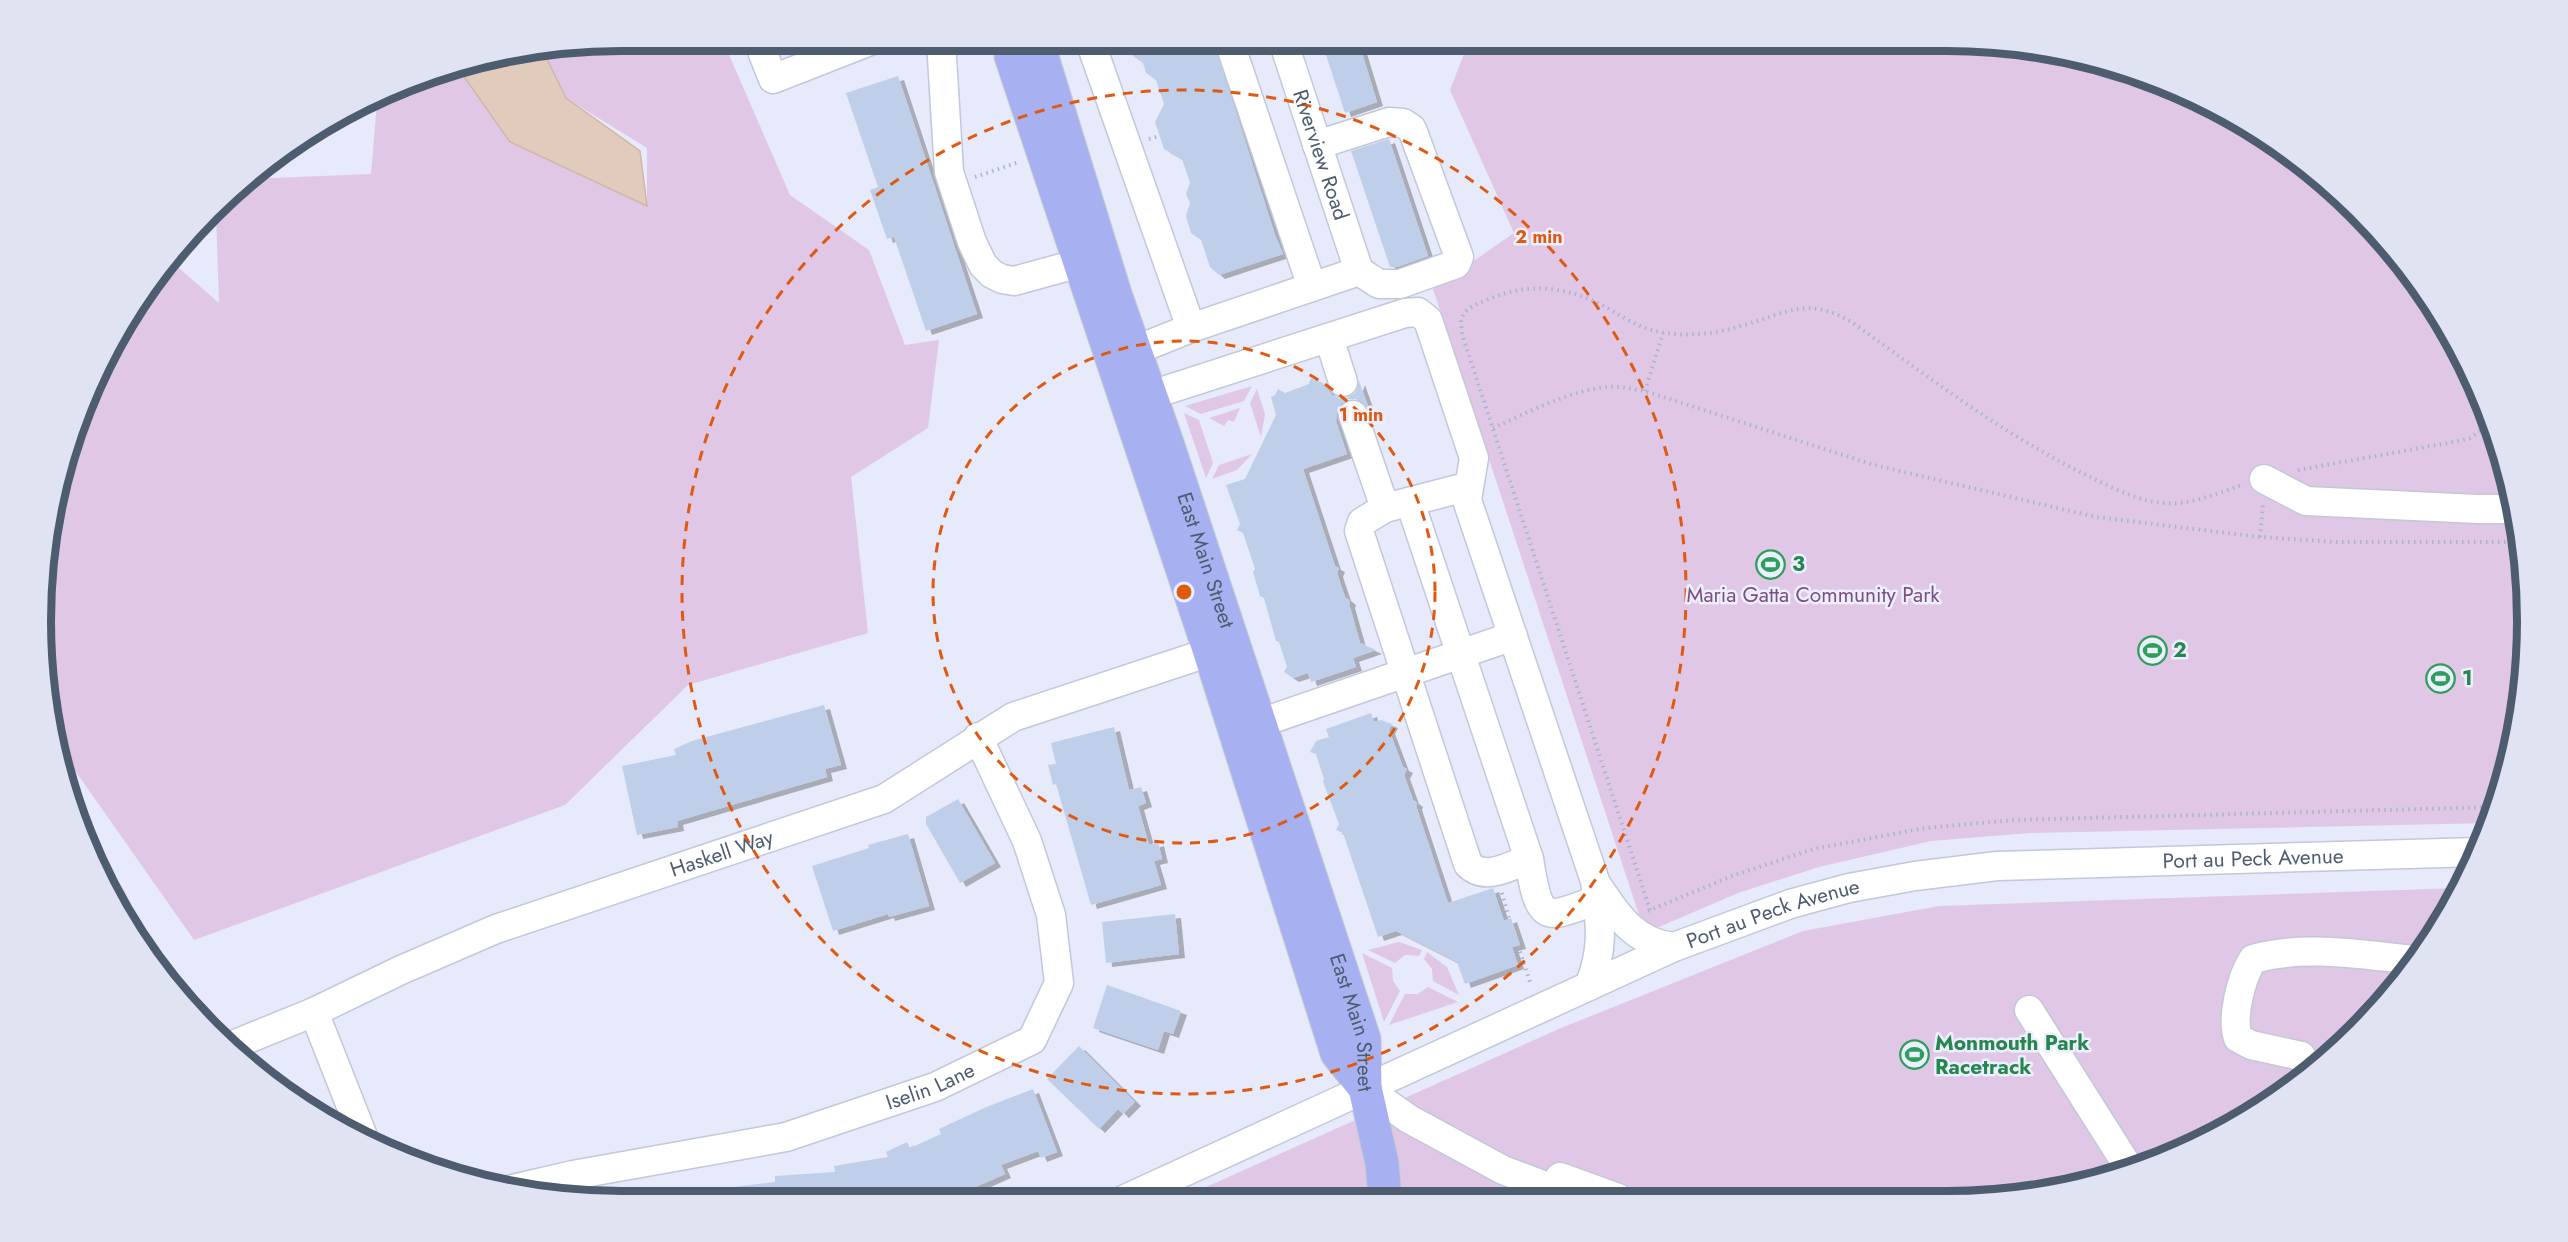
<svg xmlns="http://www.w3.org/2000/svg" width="2568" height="1242" font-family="Jost,sans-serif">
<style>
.green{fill:#e0c7e6}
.water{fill:#e1cbbd;stroke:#d1b6a5;stroke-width:1.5}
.building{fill:#bfcfea;filter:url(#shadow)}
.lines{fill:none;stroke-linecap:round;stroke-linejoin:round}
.minor-casing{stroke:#c0c8da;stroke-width:31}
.major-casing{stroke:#c6cbd1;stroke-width:35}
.path{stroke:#a5b5d0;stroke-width:4;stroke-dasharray:1.5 4.5;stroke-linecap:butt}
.minor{stroke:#fff;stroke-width:28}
.major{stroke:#a7b1f1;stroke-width:33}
.ring{fill:none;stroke:#e05911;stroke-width:3;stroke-dasharray:10 8}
.labels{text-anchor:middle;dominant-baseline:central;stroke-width:5;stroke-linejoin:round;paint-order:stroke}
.street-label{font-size:21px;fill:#4e5c70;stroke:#eceffd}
.leisure-label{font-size:21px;font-weight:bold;fill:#27864d;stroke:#eceffd;text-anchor:start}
.park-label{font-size:21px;fill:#7d4e80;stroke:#eceffd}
.rim{fill:none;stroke:#4e5c70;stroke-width:8}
.centre{fill:#e05911;stroke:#eceffd;stroke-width:3}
.ring-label{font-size:18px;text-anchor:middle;font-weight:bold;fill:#e05911;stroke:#eceffd;stroke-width:5;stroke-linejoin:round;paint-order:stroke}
</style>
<defs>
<filter id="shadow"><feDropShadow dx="6" dy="4" stdDeviation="0" flood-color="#0004"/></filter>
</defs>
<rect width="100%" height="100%" fill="#e7eafa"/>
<g class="green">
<polygon points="621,41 723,41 790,195 869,250 905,345 939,340 928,428 851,477 868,633 688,685 565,805 194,940 69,762 45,696 52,507 85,399 138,299 172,262 219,303 216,215 250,179 371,174 377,102 434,71 458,68 510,142 647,206 647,148 566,98 544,53"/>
<polygon points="1469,41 1947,41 2061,52 2169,85 2270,139 2358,211 2430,299 2483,399 2516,508 2527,621 2516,735 2489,823 2030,833 1931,841 1819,867 1738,893 1659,927 1642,924 1433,289 1514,233 1450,90"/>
<polygon points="1252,386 1244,401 1201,414 1185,406"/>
<polygon points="1257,389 1265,414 1261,437 1250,403"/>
<polygon points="1240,408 1234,422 1228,420 1224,426 1209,418"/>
<polygon points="1184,413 1199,420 1213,463 1206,478"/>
<polygon points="1252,454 1237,470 1212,479 1219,465"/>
<polygon points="2458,888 2408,974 2301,1081 2169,1157 2023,1196 1177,1200 1561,1028 1803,931 1939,906"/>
<polygon points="1399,942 1422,950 1419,956 1405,955 1395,963 1368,950"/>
<polygon points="1427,952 1447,967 1459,995 1433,981 1432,969 1424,959"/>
<polygon points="1362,953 1392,968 1393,981 1400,991 1384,1022"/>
<polygon points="1428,987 1458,1002 1389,1025 1405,994 1418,994"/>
</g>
<polygon class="water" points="544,53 566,98 640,151 647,206 510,142 458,68"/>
<g class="building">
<polygon points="1128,40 1213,40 1275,235 1283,254 1219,275 1210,267 1201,240 1191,233 1186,216 1190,203 1186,194 1190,183 1182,159 1164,149 1155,122 1164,104 1156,80 1146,73 1143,63 1133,56"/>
<polygon points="1321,40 1358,40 1377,102 1345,113"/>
<polygon points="898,76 977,314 926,331 894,237 887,239 870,190 878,187 846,93"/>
<polygon points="1389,139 1428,256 1397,267 1390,267 1351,151"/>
<polygon points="1311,378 1323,383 1332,395 1340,398 1347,398 1355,393 1359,381 1369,409 1357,399 1348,399 1341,404 1337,411 1336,421 1347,454 1303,469 1335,566 1339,568 1337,573 1345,597 1350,601 1349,604 1360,643 1376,650 1353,658 1356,667 1311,682 1308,673 1293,678 1284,672 1287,667 1279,642 1276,641 1264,598 1260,596 1253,572 1255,569 1243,533 1237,530 1240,524 1226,485 1245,479 1276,415 1271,397 1275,395 1278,389 1285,393 1309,384"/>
<polygon points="824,705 841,765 825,769 827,777 677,821 678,827 637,835 622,766 676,755 674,749 692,741"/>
<polygon points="1371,713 1374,722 1381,720 1392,724 1389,730 1403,767 1407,769 1404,775 1413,800 1417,803 1416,806 1448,903 1493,888 1504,921 1511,918 1520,945 1512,947 1518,965 1465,984 1457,962 1396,931 1378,937 1343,833 1336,830 1339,824 1323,782 1324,779 1316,754 1310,752 1316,741 1329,737 1326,729"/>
<polygon points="1114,727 1129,790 1141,787 1146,803 1138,806 1149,845 1158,842 1162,859 1154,861 1161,885 1091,905 1056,784 1053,785 1048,765 1056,764 1051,743"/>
<polygon points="958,799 995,863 960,883 926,824 926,817"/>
<polygon points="908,834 929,906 889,917 888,914 833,931 812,866 869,848 868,845"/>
<polygon points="1175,914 1179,954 1106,963 1102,922"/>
<polygon points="1107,985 1181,1011 1173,1034 1164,1031 1158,1050 1093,1028"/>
<polygon points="1079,1046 1135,1102 1123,1114 1118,1109 1099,1129 1047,1079"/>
<polygon points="1033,1089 1057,1152 1041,1158 1038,1151 1001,1165 1005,1174 946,1200 708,1201 708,1190 775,1182 775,1176 835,1172 834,1166 888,1157 886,1152 907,1142 910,1148 941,1134 939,1129 984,1108"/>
</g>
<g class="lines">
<defs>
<g id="minor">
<polyline points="758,41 773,79 870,41"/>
<polyline points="941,41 949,172 972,242 983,265 992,274 1002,279 1014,281 1080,263"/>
<polyline points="1090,41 1191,328"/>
<polyline points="1229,41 1312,287"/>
<path id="s1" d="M1283 41 1359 271"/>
<polyline points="1317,145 1389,122 1403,123 1412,129 1459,257 1456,264 1400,284 1379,284 1359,271"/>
<polyline points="1329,338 1343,382"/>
<polyline points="1116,358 1191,328 1359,271"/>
<path d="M1151 395 1405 313 1418 312 1428 320 1474 458 1467 500 1595 881C1600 921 1605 948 1589 986"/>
<polyline points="1353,415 1385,508"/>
<polyline points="2264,479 2306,501 2478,509 2516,509"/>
<path d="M1468 489H1458L1385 508 1362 522 1359 531 1468 864C1485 882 1510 866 1529 859"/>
<path d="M1410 502 1529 859C1540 929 1546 918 1605 897"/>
<polyline points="1260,723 1513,636"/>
<path d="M1599 888C1618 917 1636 943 1674 947"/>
<polyline points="2029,1010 2129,1168"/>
<polyline points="314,1012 362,1134"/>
<path id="s2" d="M228 1047 314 1012 401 970 496 929 884 799 1013 717 1210 652"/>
<path d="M2311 1071 2301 1056 2251 1045 2238 1038C2231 1017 2241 978 2253 959 2306 944 2362 955 2416 960"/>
<polyline points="1365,1088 1409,1119 1503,1170 1578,1198"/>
<polyline points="1560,1177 1618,1198"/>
<path id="s3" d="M508 1190 573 1175 786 1137 935 1087 1032 1040 1059 983 1051 915 1027 841 978 737"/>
<path id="s4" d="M1123 1200 1674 947 1790 904 1849 888 1915 876 1997 866 2478 852"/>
</g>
<g id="major">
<polyline points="1011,41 1011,56 1210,652 1337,1053 1365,1088"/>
<path id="s5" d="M1037 41 1115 294 1168 446 1364 1039 1365 1088 1382 1163 1385 1199"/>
</g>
</defs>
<use href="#minor" class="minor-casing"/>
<use href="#major" class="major-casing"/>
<g class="path">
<polyline points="1149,139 1159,136"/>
<polyline points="975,177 1019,162"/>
<polyline points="1645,391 1663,333"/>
<path d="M1493 428C1527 413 1570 390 1608 387 1620 386 1632 389 1645 391L1874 465 2096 517 2260 537 2336 542H2520"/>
<polyline points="2298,470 2459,441 2470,438 2491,423"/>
<polyline points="2260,537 2263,504"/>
<polyline points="1502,893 1509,919"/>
<path d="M1650 910 1462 334 1461 320C1465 307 1478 304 1489 299 1532 281 1571 287 1611 310 1626 319 1642 329 1660 332 1687 337 1715 334 1741 326 1787 313 1808 295 1853 323 1927 376 2000 432 2082 473 2107 485 2134 500 2162 503 2189 506 2217 493 2242 485"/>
<polyline points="1648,911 1732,876 1813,849 1925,828 2014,820 2494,807"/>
<polyline points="1518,946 1530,982"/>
</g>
<use href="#minor" class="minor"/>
<use href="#major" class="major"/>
</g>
<g class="ring">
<circle cx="1184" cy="592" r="251"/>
<circle cx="1184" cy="592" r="502"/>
</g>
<defs>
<symbol id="stadium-ring" viewBox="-11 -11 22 22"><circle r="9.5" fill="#eceffd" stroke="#2e9e5b" stroke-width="1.5"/><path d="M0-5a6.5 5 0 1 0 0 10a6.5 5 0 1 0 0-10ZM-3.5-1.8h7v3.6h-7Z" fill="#2e9e5b"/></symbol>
</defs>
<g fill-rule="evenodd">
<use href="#stadium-ring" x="1754" y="548" width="33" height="33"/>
<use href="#stadium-ring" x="2136" y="634" width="33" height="33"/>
<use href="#stadium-ring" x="2424" y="662" width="33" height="33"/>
<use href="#stadium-ring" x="1898" y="1038" width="33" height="33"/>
</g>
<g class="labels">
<g class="street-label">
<text stroke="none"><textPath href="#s1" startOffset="120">Riverview Road</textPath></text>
<text stroke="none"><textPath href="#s5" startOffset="546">East Main Street</textPath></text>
<text stroke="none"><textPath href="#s2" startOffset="531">Haskell Way</textPath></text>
<text stroke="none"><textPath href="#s4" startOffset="1197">Port au Peck Avenue</textPath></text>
<text stroke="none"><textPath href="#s4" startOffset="711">Port au Peck Avenue</textPath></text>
<text stroke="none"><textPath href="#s5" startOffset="1032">East Main Street</textPath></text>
<text stroke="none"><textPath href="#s3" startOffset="436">Iselin Lane</textPath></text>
</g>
<g class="leisure-label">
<text x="1792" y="564">3</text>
<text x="2173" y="650">2</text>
<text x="2462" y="678">1</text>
<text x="1935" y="1043">Monmouth Park<tspan x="1935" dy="24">Racetrack</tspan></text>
</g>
<g class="park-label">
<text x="1813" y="595">Maria Gatta Community Park</text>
</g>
</g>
<path d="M0 0H2568V1242H0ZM621 51H1947A570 570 0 0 1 2517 621V621A570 570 0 0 1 1947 1191H621A570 570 0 0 1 51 621V621A570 570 0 0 1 621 51Z" fill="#dfe3f2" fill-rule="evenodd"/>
<path class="rim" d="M621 51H1947A570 570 0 0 1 2517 621V621A570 570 0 0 1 1947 1191H621A570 570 0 0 1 51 621V621A570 570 0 0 1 621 51Z"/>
<circle cx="1184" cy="592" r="9" class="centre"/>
<g class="ring-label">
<text x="1539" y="243">2 min</text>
<text x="1361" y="421">1 min</text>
</g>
</svg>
